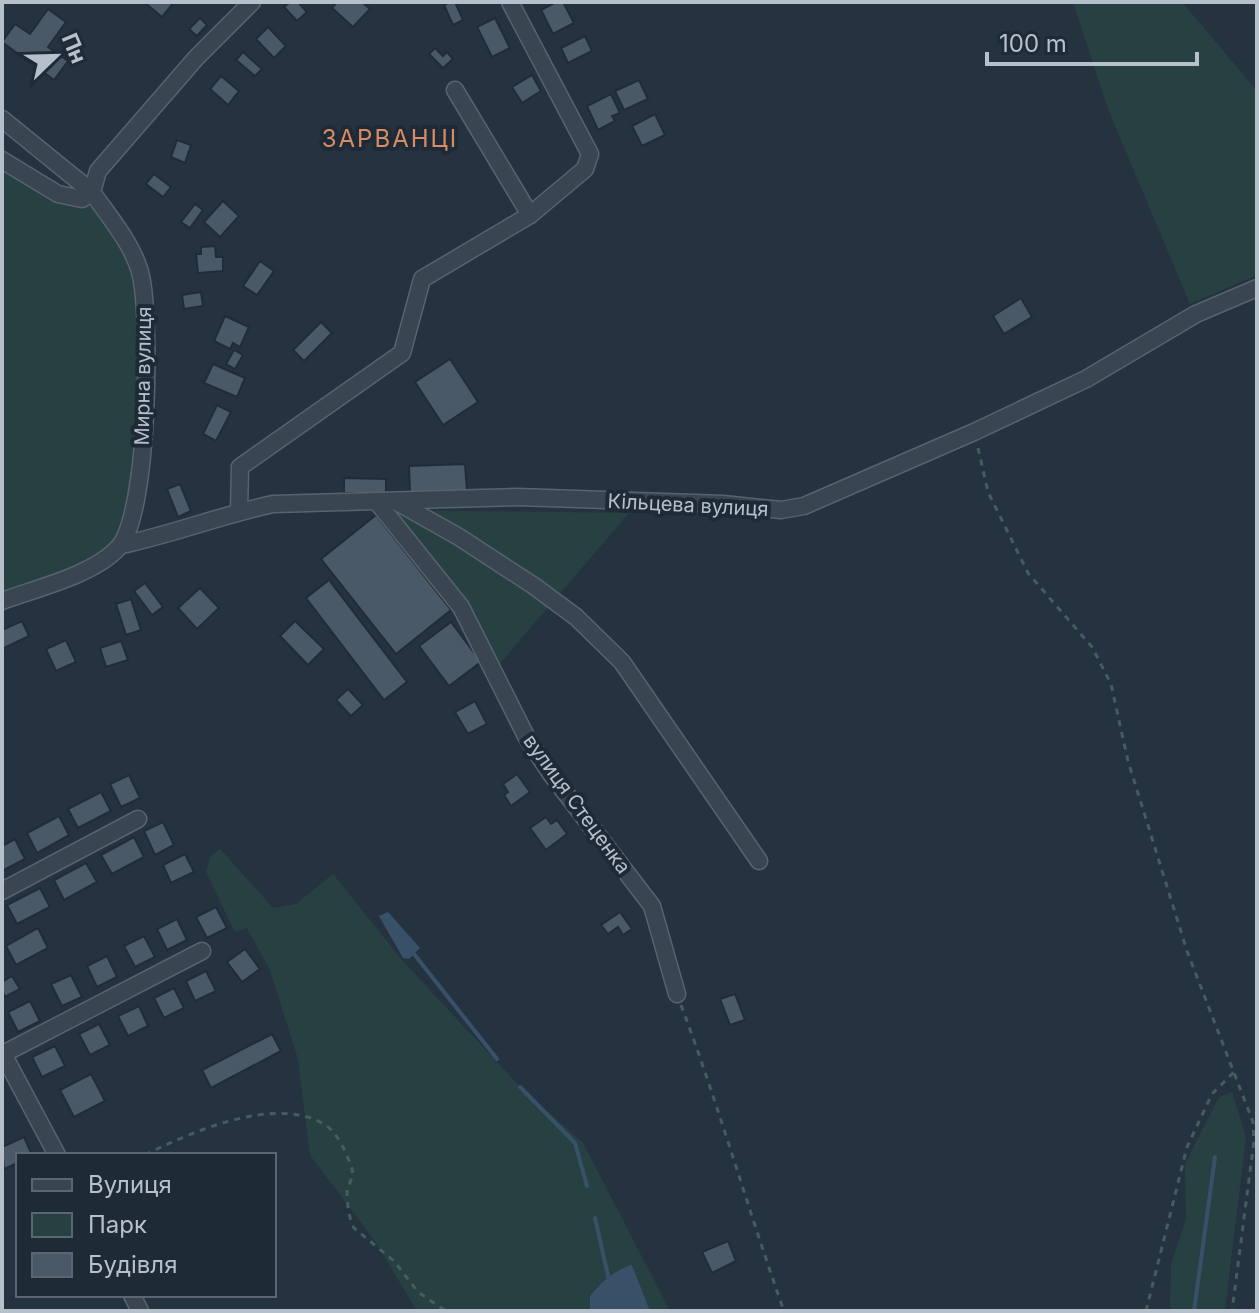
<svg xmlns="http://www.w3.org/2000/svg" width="1259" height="1313" font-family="Inter,sans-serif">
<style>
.green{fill:#274142}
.water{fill:#395168}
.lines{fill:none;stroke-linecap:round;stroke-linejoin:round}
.stream{stroke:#395168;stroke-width:4}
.building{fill:#495967;stroke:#202c38;stroke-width:2}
.minor-casing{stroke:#57636e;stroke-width:19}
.path{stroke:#455d5e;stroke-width:3;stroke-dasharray:6 6;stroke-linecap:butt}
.minor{stroke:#394550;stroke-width:16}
.labels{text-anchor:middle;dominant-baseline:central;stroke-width:8;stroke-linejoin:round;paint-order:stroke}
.street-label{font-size:20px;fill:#b6c0cb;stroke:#1e2a36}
.quarter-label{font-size:24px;letter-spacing:2px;fill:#d78c65;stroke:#1e2a36}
</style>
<rect width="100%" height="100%" fill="#253341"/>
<g class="green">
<polygon points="1073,2 1182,2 1257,91 1257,275 1190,304 1108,109"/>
<polygon points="2,148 96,209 121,244 134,276 139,306 134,479 122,528 107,550 96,559 2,595"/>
<polygon points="380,510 629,513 490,675 458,609"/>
<polygon points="220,849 273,908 296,904 333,874 402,960 523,1090 583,1143 670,1311 650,1311 632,1265 590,1296 590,1311 417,1311 375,1241 310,1155 298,1059 270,970 247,928 235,932 206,872 210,857"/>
<polygon points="1232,1092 1246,1137 1225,1311 1170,1311 1171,1265 1186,1219 1185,1164 1219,1097"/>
</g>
<g class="water">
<polygon points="388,912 420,948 409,959 403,958 379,916"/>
<path d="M632 1265 650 1311H590V1296C603 1281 612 1271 632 1265Z"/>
</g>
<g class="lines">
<g class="stream">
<polyline points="414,954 497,1059"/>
<polyline points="520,1087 575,1143 587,1186"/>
<polyline points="595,1218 609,1280"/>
<polyline points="1194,1311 1215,1157"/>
</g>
</g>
<g class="building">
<polygon points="144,2 174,2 162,17"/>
<polygon points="290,2 298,2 307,12 297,21 284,7"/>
<polygon points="337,2 362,2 370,9 353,27 332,8"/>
<polygon points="450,2 455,2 463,20 453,25 444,5"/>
<polygon points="556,2 563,2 574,23 553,34 541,10"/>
<polygon points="48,9 66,22 48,47 68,61 54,80 2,42 15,24 30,34"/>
<polygon points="200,18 207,25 197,36 189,29"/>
<polygon points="495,18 510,48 492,57 477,27"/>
<polygon points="268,27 286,46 274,58 256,39"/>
<polygon points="585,36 592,51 568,63 561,48"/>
<polygon points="435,48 443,56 447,52 453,59 443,68 429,54"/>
<polygon points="243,52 262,69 255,76 236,60"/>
<polygon points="532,75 541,91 522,103 512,87"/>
<polygon points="221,76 239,91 228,105 210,89"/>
<polygon points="639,80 648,99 624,110 615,91"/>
<polygon points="611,94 620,113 612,116 615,121 598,130 587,106"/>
<polygon points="655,114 665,135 642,146 632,126"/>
<polygon points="177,140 191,145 185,163 171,157"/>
<polygon points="154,174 171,187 163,197 146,184"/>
<polygon points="223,201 239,216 220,237 204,222"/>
<polygon points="195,204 203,210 190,228 181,222"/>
<polygon points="215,246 216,257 223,257 223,271 198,273 196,254 201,254 201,247"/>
<polygon points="260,261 274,271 257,295 243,286"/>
<polygon points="201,292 203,306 184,309 182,295"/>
<polygon points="1021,298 1032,317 1004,334 993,316"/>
<polygon points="225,316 249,327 240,347 233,343 230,349 214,341"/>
<polygon points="321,322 332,333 304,361 293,350"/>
<polygon points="234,350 243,355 235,369 226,364"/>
<polygon points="450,359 478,402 443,425 415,382"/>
<polygon points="213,364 245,378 237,397 204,383"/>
<polygon points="217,405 231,412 216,441 203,434"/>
<polygon points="465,464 467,491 410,493 409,466"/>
<polygon points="344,478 386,479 386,493 344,493"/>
<polygon points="180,484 191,511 178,517 167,489"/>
<polygon points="376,515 451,610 396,654 321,559"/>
<polygon points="329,580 407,682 384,700 306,598"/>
<polygon points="145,583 163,607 152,615 134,591"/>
<polygon points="200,588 219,608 197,629 178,608"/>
<polygon points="131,599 141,630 126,635 116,604"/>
<polygon points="22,621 29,636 2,649 2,630"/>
<polygon points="295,621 324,649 308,665 280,636"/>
<polygon points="451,622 481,662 449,686 419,646"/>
<polygon points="66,640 76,662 56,671 46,649"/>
<polygon points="121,641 128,660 106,667 100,648"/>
<polygon points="348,689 363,705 351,716 336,700"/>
<polygon points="475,701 487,724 468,734 455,712"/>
<polygon points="517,774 530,792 511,806 504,795 508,792 503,784"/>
<polygon points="129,775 140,798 121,807 110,784"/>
<polygon points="101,792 111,811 78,828 68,809"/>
<polygon points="59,816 69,835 37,853 27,833"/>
<polygon points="546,817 551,824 557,820 567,834 546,850 530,828"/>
<polygon points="163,822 174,845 155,855 144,831"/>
<polygon points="134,837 144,857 112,874 101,855"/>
<polygon points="15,839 25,859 2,871 2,846"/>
<polygon points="185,854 194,872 171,883 163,865"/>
<polygon points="86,863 97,882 64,900 54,880"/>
<polygon points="40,888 50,907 17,924 7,905"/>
<polygon points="216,907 227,928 207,938 196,917"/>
<polygon points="620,912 632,929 623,935 618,927 608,934 601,925"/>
<polygon points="177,919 187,940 167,950 157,929"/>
<polygon points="38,928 48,948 16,965 6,946"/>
<polygon points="144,936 155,957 135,967 124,946"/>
<polygon points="245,949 260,969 242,982 227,962"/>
<polygon points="107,956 117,977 97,987 87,966"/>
<polygon points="206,971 216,991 195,1001 186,981"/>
<polygon points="71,975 82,997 62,1006 51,984"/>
<polygon points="12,976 20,989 5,997 2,991 2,982"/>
<polygon points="174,988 184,1008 164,1018 154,998"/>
<polygon points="735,994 745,1020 730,1025 720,999"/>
<polygon points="30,1001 40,1021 18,1032 8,1012"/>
<polygon points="139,1006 148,1026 128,1036 118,1016"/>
<polygon points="99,1024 110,1045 90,1055 79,1034"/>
<polygon points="272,1034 281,1051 211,1088 202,1070"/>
<polygon points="55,1046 65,1066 42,1077 32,1057"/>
<polygon points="91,1074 105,1101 74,1117 60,1090"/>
<polygon points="24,1137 32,1155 18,1155 18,1163 4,1169 2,1147"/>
<polygon points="728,1241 736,1261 712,1273 702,1252"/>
</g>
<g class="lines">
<defs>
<g id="minor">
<polyline points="455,90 530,215 585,169 590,154 510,2"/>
<polyline points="2,119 92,192 82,199 58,194 2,160"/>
<polyline points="377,502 461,607 527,738 551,774 652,906 677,994"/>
<polyline points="397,502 459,537 534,586 576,617 622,662 759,861"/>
<polyline points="239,511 240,467 402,353 422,279 530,215"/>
<path d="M122 545C173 534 222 515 273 504L518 497 723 504 781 510 804 506 974 432 1086 379 1196 314 1257 288"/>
<path d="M2 601C37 588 93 575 118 548 149 515 151 322 141 276 134 245 109 217 92 192L98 171 196 58 252 2"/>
<polyline points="2,891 138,819"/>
<polyline points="2,1052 57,1155"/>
<polyline points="3,1054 202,951"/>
<polyline points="132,1295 140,1311"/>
</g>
</defs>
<use href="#minor" class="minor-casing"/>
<g class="path">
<polyline points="978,448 988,492 1028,573 1092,647 1111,684 1128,761 1187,951 1253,1122 1254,1141 1232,1311"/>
<path d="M681 1005C719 1106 748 1210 784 1311"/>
<path d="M145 1155C191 1132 273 1096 322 1123 337 1130 347 1154 352 1169 354 1178 348 1184 347 1192 347 1203 349 1219 354 1228L394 1261 418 1292 446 1311"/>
<polyline points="1146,1311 1187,1147 1212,1094 1234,1072"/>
</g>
<use href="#minor" class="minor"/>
</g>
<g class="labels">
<g class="street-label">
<text transform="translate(143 376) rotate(-89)">Мирна вулиця</text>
<text transform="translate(688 505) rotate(3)">Кільцева вулиця</text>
<text transform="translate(577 804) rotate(54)">вулиця Стеценка</text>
</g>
<g class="quarter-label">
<text x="390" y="138">ЗАРВАНЦІ</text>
</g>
</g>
<rect width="1259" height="1313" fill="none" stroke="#b6c0cb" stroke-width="8"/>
<rect x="16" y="1153" width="260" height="144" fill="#1e2a36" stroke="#5b6672" stroke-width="2"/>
<rect x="32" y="1179" width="40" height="12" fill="#394550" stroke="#5b6672" stroke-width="2"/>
<text x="88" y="1193" font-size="24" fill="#b6c0cb">Вулиця</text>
<rect x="32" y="1213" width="40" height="24" fill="#274142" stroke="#5b6672" stroke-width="2"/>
<text x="88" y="1233" font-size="24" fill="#b6c0cb">Парк</text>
<rect x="32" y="1253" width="40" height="24" fill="#495967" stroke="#5b6672" stroke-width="2"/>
<text x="88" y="1273" font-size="24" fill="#b6c0cb">Будівля</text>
<g transform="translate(56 56) rotate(67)" stroke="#1e2a36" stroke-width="6" paint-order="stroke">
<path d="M0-6L14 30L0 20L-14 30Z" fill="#b6c0cb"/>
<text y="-12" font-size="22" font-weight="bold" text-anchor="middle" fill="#b6c0cb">Пн</text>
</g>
<path d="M987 52v12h210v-12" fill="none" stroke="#b6c0cb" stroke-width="4"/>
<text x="999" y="52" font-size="24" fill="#b6c0cb" stroke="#1e2a36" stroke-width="6" paint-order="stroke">100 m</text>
</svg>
